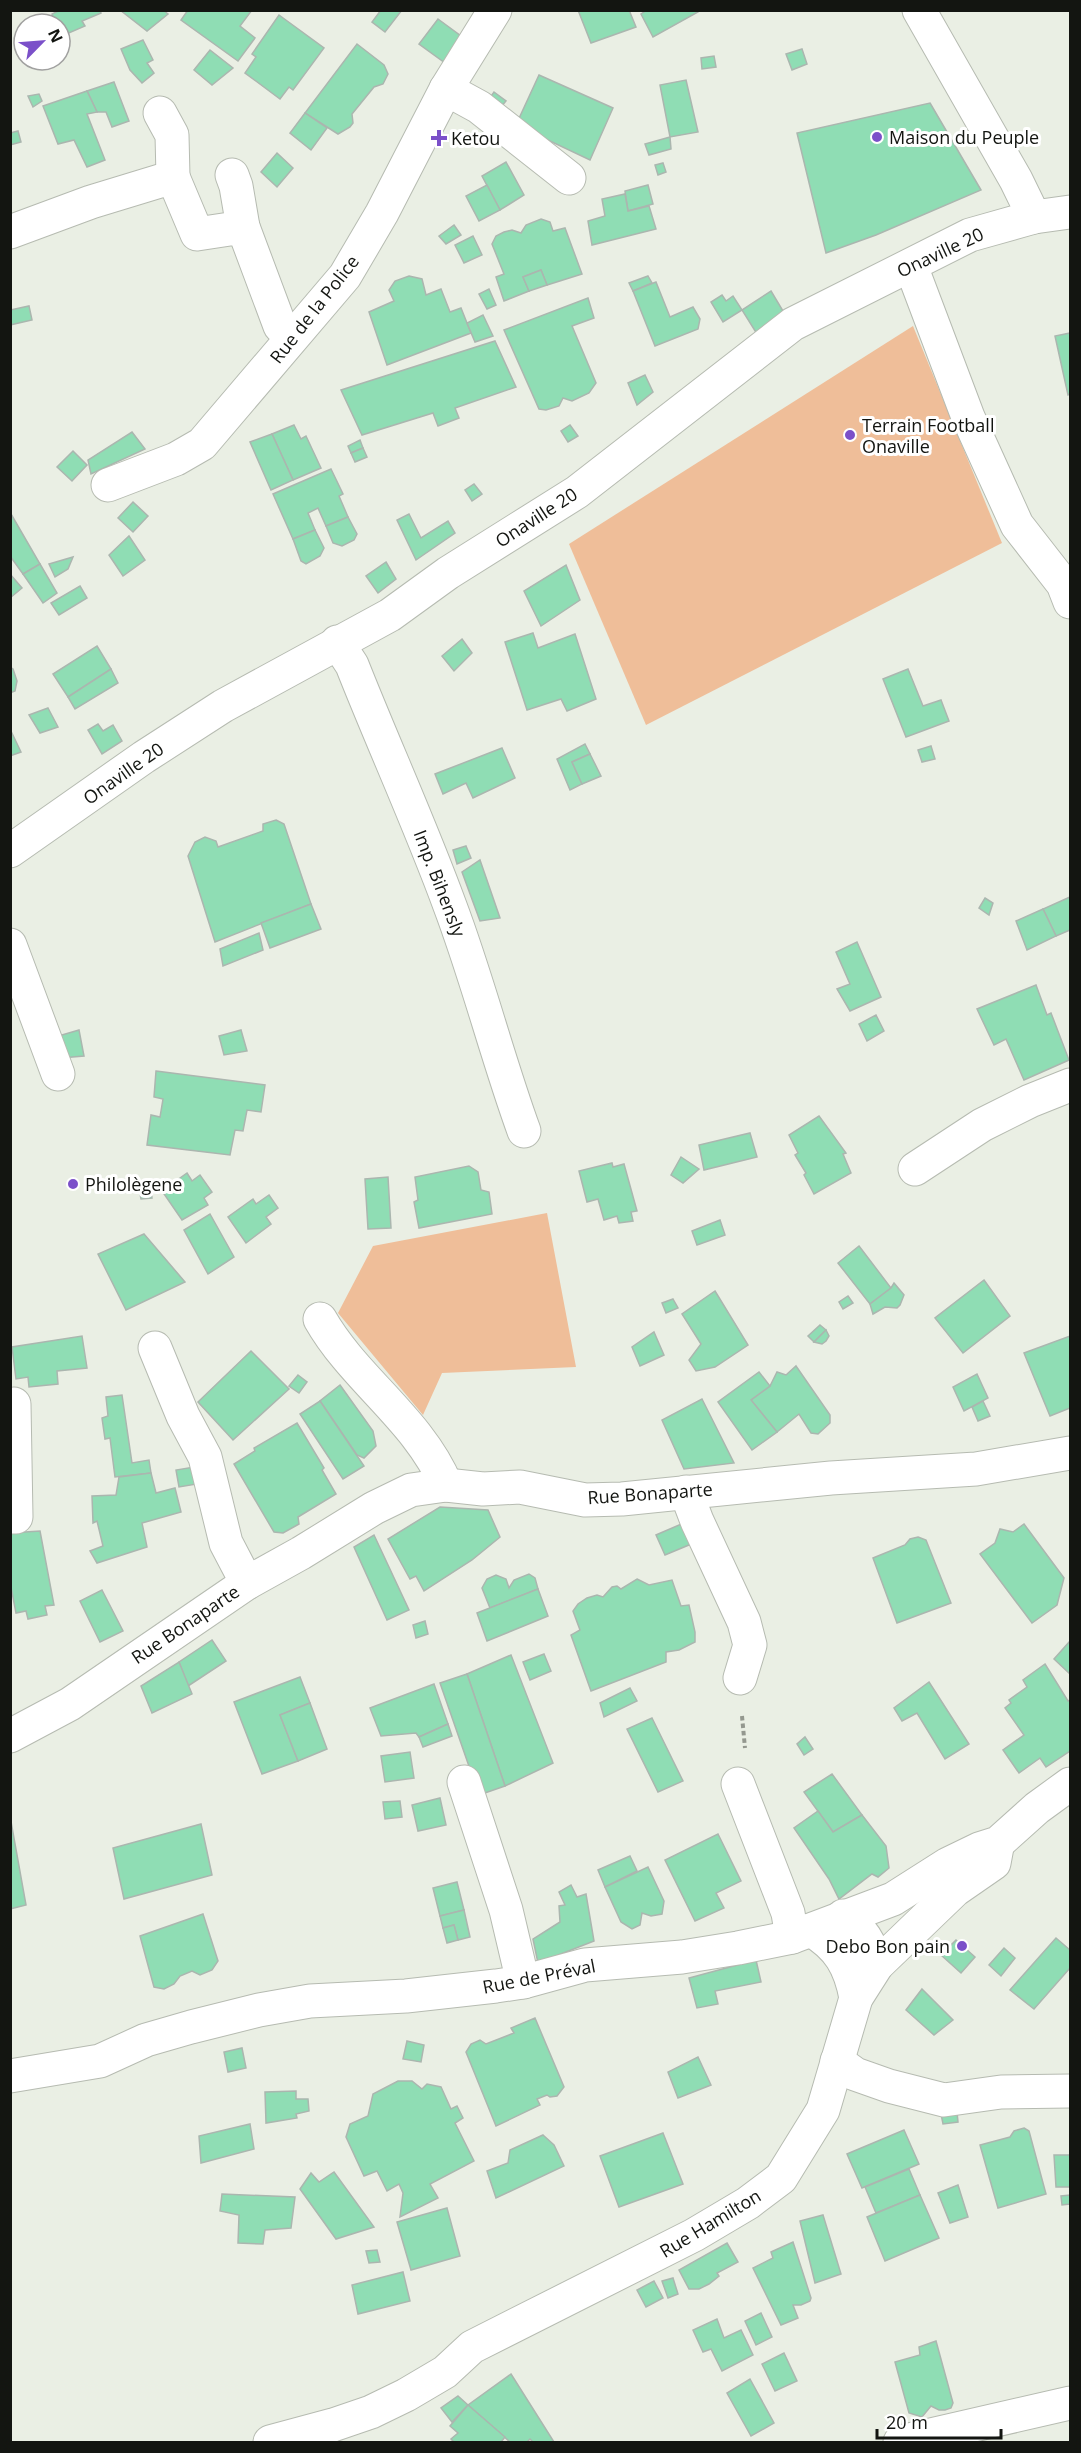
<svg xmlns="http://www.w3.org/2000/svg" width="1081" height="2453" font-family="'Open Sans',sans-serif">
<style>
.green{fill:#efbe99}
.building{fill:#8fddb4;stroke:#abb6af;stroke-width:1.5}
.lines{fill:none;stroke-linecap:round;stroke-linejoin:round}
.minor-casing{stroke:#b6bbb1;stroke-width:35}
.path{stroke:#94988f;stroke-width:4;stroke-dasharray:4.5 3;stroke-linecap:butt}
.minor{stroke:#fff;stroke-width:33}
.poi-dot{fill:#7b50c9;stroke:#fff;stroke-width:2}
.labels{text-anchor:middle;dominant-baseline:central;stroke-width:6;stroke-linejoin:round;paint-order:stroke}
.poi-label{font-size:18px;fill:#131511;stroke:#fff;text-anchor:start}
.street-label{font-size:18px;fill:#131511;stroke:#fff}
</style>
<rect width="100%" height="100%" fill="#eaefe4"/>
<g class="green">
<polygon points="913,326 1002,543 646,725 569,544"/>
<polygon points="547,1213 576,1367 442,1373 423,1415 338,1313 373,1246"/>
</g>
<g class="building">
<polygon points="60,10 100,10 101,13 82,21 85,26 62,36 60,24 56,24 52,14"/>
<polygon points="120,10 163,10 168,14 147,31"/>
<polygon points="188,10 252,10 240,26 255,38 238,61 181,20"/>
<polygon points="381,10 402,10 385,32 372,22"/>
<polygon points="578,10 629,10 636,27 591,43"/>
<polygon points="647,10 697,10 698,12 653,37 641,14"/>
<polygon points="279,15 324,48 293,90 289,87 280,99 245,73 256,57 252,54"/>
<polygon points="438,19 461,36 445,63 419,44"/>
<polygon points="143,40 153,60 147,63 154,73 142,83 130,70 121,49"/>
<polygon points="357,44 384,65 388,74 383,84 374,87 352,114 353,123 350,127 338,134 305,113"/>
<polygon points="802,49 807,64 792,70 786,54"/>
<polygon points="210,50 233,68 212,85 194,70"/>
<polygon points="714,56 716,67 702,69 701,58"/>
<polygon points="539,75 613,108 590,160 516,125"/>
<polygon points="686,80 698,132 670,137 660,85"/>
<polygon points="114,82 129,121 112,127 106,112 97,112 87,91"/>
<polygon points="87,91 97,112 87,114 105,160 87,167 74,140 58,144 43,106"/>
<polygon points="494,92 506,101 497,112 486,103"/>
<polygon points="39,94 42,101 33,107 28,96"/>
<polygon points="930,103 981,190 876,235 826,253 797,133"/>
<polygon points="305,113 327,128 311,150 290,133"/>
<polygon points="18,131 21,142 10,145 10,133"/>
<polygon points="670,137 671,149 649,155 645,144"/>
<polygon points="277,153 293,168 277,187 261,172"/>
<polygon points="506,162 524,195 500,210 482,176"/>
<polygon points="663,163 666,172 658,175 655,165"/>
<polygon points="487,185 500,210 479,221 466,196"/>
<polygon points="648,185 653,204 628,211 625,191"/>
<polygon points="625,194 628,211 649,206 656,229 592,245 588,221 605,216 602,199"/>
<polygon points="541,219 550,222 553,231 565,228 582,274 547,285 541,270 523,277 529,291 504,301 496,277 504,274 492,244 496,236 504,232 512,230 521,233 526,225"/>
<polygon points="454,225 461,235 446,244 439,236"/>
<polygon points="473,236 482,255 464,263 455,245"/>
<polygon points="541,270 547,285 529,291 523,277"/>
<polygon points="409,276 422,279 426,295 441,289 450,312 461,308 471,333 387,365 369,312 394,301 389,290 395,281"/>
<polygon points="648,276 652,283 633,291 629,283"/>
<polygon points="656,282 670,317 693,307 700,319 698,329 655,346 633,291"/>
<polygon points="489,289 496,305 487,309 479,294"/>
<polygon points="771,291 786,316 757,334 742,310"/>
<polygon points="722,295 726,301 733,296 742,310 723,322 711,302"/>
<polygon points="588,298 594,318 572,326 596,383 589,393 572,401 563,398 559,406 546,410 539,409 504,330"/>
<polygon points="29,306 32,320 10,325 10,310"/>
<polygon points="483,315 493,336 475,342 467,323"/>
<polygon points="1070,333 1070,394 1068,395 1055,336"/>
<polygon points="495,341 516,387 455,408 459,418 438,426 433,413 362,435 341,390"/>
<polygon points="645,375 653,392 637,405 628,383"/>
<polygon points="294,425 301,439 306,436 321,468 293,480 272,434"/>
<polygon points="570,425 578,436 568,442 561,431"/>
<polygon points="132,432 145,449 91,474 88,460"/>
<polygon points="272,434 293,480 271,490 250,442"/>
<polygon points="360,440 363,448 351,453 348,446"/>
<polygon points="363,448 367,457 355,462 351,453"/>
<polygon points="73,451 87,465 72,481 57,467"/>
<polygon points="331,469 343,494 339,496 348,517 326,526 318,508 308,513 315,530 293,539 273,494"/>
<polygon points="474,484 482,494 472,501 465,490"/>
<polygon points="133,502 148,516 133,532 118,518"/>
<polygon points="11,514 40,564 23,574 10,556"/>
<polygon points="409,514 421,538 448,521 455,533 416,560 397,520"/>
<polygon points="348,517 357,534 354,540 342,546 333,543 326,526"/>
<polygon points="315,530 324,548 320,556 306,564 301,561 293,539"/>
<polygon points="129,536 145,560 123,576 109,555"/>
<polygon points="73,557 68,569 55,577 49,564"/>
<polygon points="386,562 396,579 378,593 366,576"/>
<polygon points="40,564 57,593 43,603 23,574"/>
<polygon points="566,565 580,600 541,626 524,591"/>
<polygon points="10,574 22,588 10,598"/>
<polygon points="80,586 87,598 59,615 51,603"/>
<polygon points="533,633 538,648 575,634 596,699 567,711 561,699 527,710 505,642"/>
<polygon points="462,639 472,653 454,671 442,656"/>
<polygon points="97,646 111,669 68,697 53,674"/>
<polygon points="10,667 13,669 17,681 15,691 10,693"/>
<polygon points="111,669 118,683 75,709 68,697"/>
<polygon points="908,669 923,706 941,700 949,721 906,737 883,679"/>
<polygon points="48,708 58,727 40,733 29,715"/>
<polygon points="98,724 103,731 113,725 122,741 102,754 88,730"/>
<polygon points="10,729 21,752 10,756"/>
<polygon points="585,744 590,754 572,762 582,784 570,790 557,759"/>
<polygon points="931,746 935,759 922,762 918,750"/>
<polygon points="502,748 515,778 473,798 466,783 443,794 435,774"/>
<polygon points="590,754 601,776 582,784 572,762"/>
<polygon points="276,820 284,824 311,904 215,942 188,856 195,842 205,837 216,841 218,847 263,831 263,824"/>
<polygon points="466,846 471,858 457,864 453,850"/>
<polygon points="480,860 500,918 480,921 462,872"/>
<polygon points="1070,897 1070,930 1056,936 1043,909"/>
<polygon points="985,898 993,903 989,915 979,908"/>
<polygon points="311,904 321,929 270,948 261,923"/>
<polygon points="1043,909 1056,936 1027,950 1016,921"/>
<polygon points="259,933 263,950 223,966 220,949"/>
<polygon points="857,942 881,997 850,1011 837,989 850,984 836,952"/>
<polygon points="1036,985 1047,1015 1051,1013 1069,1060 1024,1080 1006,1039 994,1045 977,1009"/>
<polygon points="876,1015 884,1031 867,1041 859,1024"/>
<polygon points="79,1030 84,1056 61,1058 55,1037"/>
<polygon points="241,1030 247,1051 224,1055 219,1036"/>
<polygon points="156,1071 265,1085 261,1112 247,1110 243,1131 235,1130 230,1155 147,1145 151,1115 160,1117 163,1099 154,1097"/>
<polygon points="819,1116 846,1153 843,1154 851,1173 814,1194 804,1175 806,1173 795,1155 798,1153 789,1135"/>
<polygon points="750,1133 757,1157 704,1170 699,1145"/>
<polygon points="681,1157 699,1169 683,1183 671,1175"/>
<polygon points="612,1163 613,1167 624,1164 637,1211 631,1212 633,1221 619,1223 617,1216 604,1220 598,1199 587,1202 579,1171"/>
<polygon points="469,1166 478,1172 481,1190 489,1192 492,1214 419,1228 414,1202 418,1200 415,1177"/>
<polygon points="187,1173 192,1181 200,1175 212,1192 204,1198 208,1205 182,1220 162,1191"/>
<polygon points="388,1177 391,1228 368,1229 365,1179"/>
<polygon points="131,1179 132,1189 121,1190 121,1180"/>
<polygon points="150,1182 152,1198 141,1199 138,1183"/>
<polygon points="269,1195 278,1208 266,1217 271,1224 246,1243 228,1217 253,1199 256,1204"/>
<polygon points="210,1214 234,1257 208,1274 184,1230"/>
<polygon points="720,1220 725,1235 697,1245 692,1231"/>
<polygon points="144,1234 185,1282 126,1310 98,1254"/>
<polygon points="859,1246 891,1288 870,1304 838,1263"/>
<polygon points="984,1280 1010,1316 963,1353 935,1318"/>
<polygon points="894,1283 904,1295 900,1305 897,1308 885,1307 873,1314 870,1304 891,1288"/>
<polygon points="715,1291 748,1345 715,1367 696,1371 689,1360 701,1344 682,1314"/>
<polygon points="848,1296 853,1303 843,1309 839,1302"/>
<polygon points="673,1299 678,1308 666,1313 662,1303"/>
<polygon points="820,1325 826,1330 814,1342 808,1336"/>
<polygon points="826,1330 829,1336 826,1341 822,1344 814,1342"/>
<polygon points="654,1332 664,1355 640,1366 632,1347"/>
<polygon points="82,1336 87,1368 57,1371 58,1384 29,1387 28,1377 16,1379 12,1347"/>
<polygon points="1070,1336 1070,1408 1050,1416 1024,1353"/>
<polygon points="251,1351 289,1389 233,1440 198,1402"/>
<polygon points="796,1366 830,1415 830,1423 818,1434 811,1433 799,1414 777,1432 751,1400 770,1386 777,1372 786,1375"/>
<polygon points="759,1372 770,1386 751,1400 777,1432 752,1450 718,1402"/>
<polygon points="977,1374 988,1398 964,1411 953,1387"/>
<polygon points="298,1375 307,1382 299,1393 289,1386"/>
<polygon points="340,1385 373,1431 376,1446 364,1458 357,1455 320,1401"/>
<polygon points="122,1395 132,1463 149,1460 151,1473 115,1477 110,1438 105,1439 102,1418 108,1416 106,1397"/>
<polygon points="702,1399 734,1463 684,1469 662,1420"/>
<polygon points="320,1401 364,1466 343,1479 300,1414"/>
<polygon points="983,1401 990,1416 978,1421 972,1407"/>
<polygon points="297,1423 324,1468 322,1470 336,1494 298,1517 299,1524 283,1533 274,1532 234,1464 255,1451 254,1448"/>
<polygon points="194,1467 197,1484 179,1487 176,1470"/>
<polygon points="151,1473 156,1493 175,1488 181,1512 142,1523 147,1547 97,1563 90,1551 103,1546 97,1521 93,1523 92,1496 116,1495 119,1477"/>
<polygon points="440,1507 488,1510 500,1537 472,1560 424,1591 416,1576 410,1579 388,1539"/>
<polygon points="686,1522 696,1542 665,1555 656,1535"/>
<polygon points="1024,1524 1064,1578 1057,1605 1032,1623 980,1554 995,1543 1000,1529 1013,1532"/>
<polygon points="40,1531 54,1605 45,1606 47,1615 28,1619 26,1611 16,1613 10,1582 10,1533"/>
<polygon points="374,1535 409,1610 387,1620 354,1547"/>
<polygon points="918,1537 926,1540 951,1603 897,1623 873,1558 905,1545 910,1539"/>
<polygon points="529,1574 535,1578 538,1589 490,1608 482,1588 487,1579 496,1575 506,1579 509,1588 514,1580"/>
<polygon points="637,1579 649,1585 672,1580 681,1606 689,1605 695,1632 695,1642 679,1650 666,1652 666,1662 591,1691 571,1635 580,1630 573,1611 578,1604 587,1598 597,1595 603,1597 612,1587 617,1586 621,1589"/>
<polygon points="538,1589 548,1616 487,1641 477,1613"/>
<polygon points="102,1590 123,1631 100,1642 80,1601"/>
<polygon points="425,1621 428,1634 416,1638 413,1625"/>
<polygon points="212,1640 226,1661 188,1686 179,1662"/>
<polygon points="1070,1641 1070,1674 1054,1659"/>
<polygon points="544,1654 551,1671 530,1680 523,1662"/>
<polygon points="511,1655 553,1763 505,1786 467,1674"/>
<polygon points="179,1662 192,1694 152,1713 141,1686"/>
<polygon points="1045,1664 1068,1701 1070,1700 1070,1751 1046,1767 1040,1758 1019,1773 1003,1750 1024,1735 1005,1708 1011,1703 1009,1700 1027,1687 1023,1680"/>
<polygon points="467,1674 505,1786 479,1795 440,1683"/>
<polygon points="300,1677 310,1703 280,1715 298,1761 262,1774 234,1702"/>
<polygon points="929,1682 969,1744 945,1759 917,1713 902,1721 894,1708"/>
<polygon points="434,1684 448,1724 419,1737 416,1733 381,1736 370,1708"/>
<polygon points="630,1688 637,1701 604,1717 600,1703"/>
<polygon points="310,1703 327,1749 298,1761 280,1715"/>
<polygon points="652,1718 683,1781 658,1792 627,1729"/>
<polygon points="448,1724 452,1736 423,1747 419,1737"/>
<polygon points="805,1737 813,1749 804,1755 797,1744"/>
<polygon points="410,1752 414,1778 385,1782 381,1756"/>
<polygon points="832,1774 862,1815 833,1832 804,1792"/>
<polygon points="440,1798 446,1825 418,1831 412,1805"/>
<polygon points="400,1801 402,1817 385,1819 383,1802"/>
<polygon points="818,1811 833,1832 862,1815 886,1846 889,1868 878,1877 872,1874 839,1899 829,1879 794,1828"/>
<polygon points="10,1816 26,1905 10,1909"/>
<polygon points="201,1824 212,1875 124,1899 113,1848"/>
<polygon points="718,1834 741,1881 716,1893 724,1908 695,1921 665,1860"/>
<polygon points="630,1856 637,1871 605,1887 598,1870"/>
<polygon points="648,1867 664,1901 662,1914 651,1916 642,1913 640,1925 632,1929 621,1922 605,1887"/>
<polygon points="457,1882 464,1910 440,1916 433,1888"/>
<polygon points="571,1885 577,1897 586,1894 594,1941 538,1963 533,1939 560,1922 559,1906 565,1905 559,1892"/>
<polygon points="464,1910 470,1937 458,1940 454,1925 443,1928 440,1916"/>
<polygon points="203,1914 218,1961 212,1970 200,1975 192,1971 180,1976 174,1984 164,1989 154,1987 140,1936"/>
<polygon points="454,1925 458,1940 447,1943 443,1928"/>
<polygon points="1056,1938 1070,1950 1070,1968 1034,2009 1010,1990"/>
<polygon points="956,1940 975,1957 961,1973 941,1955"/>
<polygon points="1004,1948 1015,1958 1001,1976 989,1965"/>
<polygon points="756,1960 761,1982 715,1991 718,2004 697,2008 689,1978"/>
<polygon points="922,1989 953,2020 934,2035 906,2010"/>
<polygon points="535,2018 564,2087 557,2096 550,2097 547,2095 537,2099 540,2105 496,2126 466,2052 471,2044 480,2040 486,2044 514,2033 511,2028"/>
<polygon points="407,2041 424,2045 421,2062 403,2059"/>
<polygon points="242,2048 246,2068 228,2072 224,2052"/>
<polygon points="698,2057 711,2085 678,2098 668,2072"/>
<polygon points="398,2081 412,2081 422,2089 427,2084 441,2087 451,2109 457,2106 463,2118 455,2123 474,2161 430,2184 438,2198 400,2217 403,2193 399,2184 387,2191 377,2171 364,2176 346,2137 350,2124 368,2116 373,2094"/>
<polygon points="296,2091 296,2099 308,2099 309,2111 296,2114 297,2118 266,2123 265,2092"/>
<polygon points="957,2112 958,2122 943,2124 941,2114"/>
<polygon points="250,2124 254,2149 201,2163 199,2136"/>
<polygon points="1024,2128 1029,2131 1046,2194 998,2208 980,2145 1010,2137 1014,2131"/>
<polygon points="904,2130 919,2164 862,2188 847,2154"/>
<polygon points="663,2133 683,2184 619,2207 600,2156"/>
<polygon points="543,2135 554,2145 564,2166 496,2198 487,2171 508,2163 510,2150"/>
<polygon points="1054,2155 1070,2155 1070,2187 1056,2187"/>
<polygon points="909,2169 920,2195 876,2213 865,2187"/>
<polygon points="334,2172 374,2227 336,2239 300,2189 311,2173 319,2182"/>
<polygon points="958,2185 968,2217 950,2223 938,2193"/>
<polygon points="222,2194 295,2197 291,2228 265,2230 263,2244 238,2243 239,2215 220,2211"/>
<polygon points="920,2195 939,2238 885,2261 867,2217"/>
<polygon points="1070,2195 1070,2204 1062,2205 1061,2196"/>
<polygon points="447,2208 460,2256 411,2270 397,2222"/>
<polygon points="823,2215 841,2274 815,2283 800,2221"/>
<polygon points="793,2242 811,2298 810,2301 801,2305 793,2305 798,2318 781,2325 753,2268 773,2258 771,2252"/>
<polygon points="727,2243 738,2262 717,2273 719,2276 709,2284 699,2289 689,2289 679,2270"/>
<polygon points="377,2250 380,2262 369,2263 366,2251"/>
<polygon points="403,2272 410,2301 358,2314 352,2285"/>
<polygon points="673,2278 678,2294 668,2298 662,2281"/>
<polygon points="654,2281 663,2298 646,2307 637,2290"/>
<polygon points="761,2313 772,2337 756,2345 745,2321"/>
<polygon points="717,2319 724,2338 741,2330 753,2355 722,2371 711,2349 703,2352 693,2330"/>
<polygon points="936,2341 953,2403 951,2408 945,2410 939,2410 931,2406 922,2417 909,2413 895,2362 920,2355 919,2347"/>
<polygon points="784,2353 797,2381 775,2391 762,2364"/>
<polygon points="511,2374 554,2442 533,2442 530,2439 527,2442 510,2442 468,2405"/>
<polygon points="750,2379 774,2423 751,2436 727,2393"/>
<polygon points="458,2396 468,2405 452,2422 441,2408"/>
<polygon points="468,2405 505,2437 501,2442 454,2442 451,2439 458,2433 450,2426"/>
</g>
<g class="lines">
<defs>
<g id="minor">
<polyline points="919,10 1016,180 1034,217"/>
<polyline points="446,89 479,107 569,178"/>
<polyline points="160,113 172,135 173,177"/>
<polyline points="232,175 236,186 243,227"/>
<polyline points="10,232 91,202 173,177 197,234 243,227 280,326 292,337"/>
<polyline points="911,266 968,417 1017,525 1063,584 1070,602"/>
<polyline points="108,485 176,459 202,444 345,276 382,213 446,89 495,10"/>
<path d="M337 642 352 665C384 746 420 824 450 906 478 980 497 1057 524 1131"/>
<polyline points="10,851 144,757 223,706 390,615 448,573 577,492 793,324 970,235 1034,217 1070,212"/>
<polyline points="10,945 58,1074"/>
<polyline points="915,1169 982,1125 1030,1101 1070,1085"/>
<path d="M320 1319C354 1379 419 1420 446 1485"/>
<polyline points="155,1348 183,1416 205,1457 226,1543 247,1583"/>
<polyline points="686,1492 697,1521 744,1622 750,1645 740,1678"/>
<polyline points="10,1517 16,1517 14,1404"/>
<polyline points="10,1736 70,1704 247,1583 301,1553 374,1508 411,1490 446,1485 483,1489 520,1487 585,1500 622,1499 831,1478 976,1469 1070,1453"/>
<polyline points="464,1782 506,1910 523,1982"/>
<polyline points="738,1784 788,1913 792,1937"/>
<path d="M843 1916C863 1929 870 1943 877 1965"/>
<path d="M811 1930C839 1947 850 1966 856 1998"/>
<polyline points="837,2061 855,2074 889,2086 944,2100 1001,2092 1070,2091"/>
<polyline points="10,2076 100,2061 146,2040 191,2027 259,2010 310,2001 406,1996 496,1986 523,1982 585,1965 682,1957 738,1948 792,1937 893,1899 948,1864 979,1849 998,1843 1037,1808 1070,1784"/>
<polyline points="270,2442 333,2425 371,2412 406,2395 445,2372 472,2347 694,2235 748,2203 781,2178 823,2110 856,1998 877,1965 955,1890 994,1863 997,1847"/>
<polyline points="900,2442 1070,2403"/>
</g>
</defs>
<use href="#minor" class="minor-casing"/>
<polyline class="path" points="742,1716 745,1748"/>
<use href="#minor" class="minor"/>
</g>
<g class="poi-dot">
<circle cx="877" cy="137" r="6"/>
<path d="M436 129h6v6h6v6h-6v6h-6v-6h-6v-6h6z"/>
<circle cx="850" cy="435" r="6"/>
<circle cx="73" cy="1184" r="6"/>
<circle cx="962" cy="1946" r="6"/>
</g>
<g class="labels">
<g class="poi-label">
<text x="889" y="137">Maison du Peuple</text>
<text x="451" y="138">Ketou</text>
<text x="862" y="425">Terrain Football<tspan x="862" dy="21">Onaville</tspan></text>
<text x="85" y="1184">Philolègene</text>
<text x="950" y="1946" text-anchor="end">Debo Bon pain</text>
</g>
<g class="street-label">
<text transform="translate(940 252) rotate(-25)">Onaville 20</text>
<text transform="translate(314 309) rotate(-52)">Rue de la Police</text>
<text transform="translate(536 517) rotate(-33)">Onaville 20</text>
<text transform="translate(123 773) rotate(-35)">Onaville 20</text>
<text transform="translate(440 883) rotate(69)">Imp. Bihensly</text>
<text transform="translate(650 1493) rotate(-4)">Rue Bonaparte</text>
<text transform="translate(185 1624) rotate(-34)">Rue Bonaparte</text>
<text transform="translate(539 1976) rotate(-11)">Rue de Préval</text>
<text transform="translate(710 2223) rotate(-31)">Rue Hamilton</text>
</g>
</g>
<rect width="1081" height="2453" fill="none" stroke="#131511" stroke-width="24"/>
<g transform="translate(42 42) rotate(65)"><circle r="28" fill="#ffffff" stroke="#a1a1a0" stroke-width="1.5"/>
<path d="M0-4.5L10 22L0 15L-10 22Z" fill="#7b50c9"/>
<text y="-9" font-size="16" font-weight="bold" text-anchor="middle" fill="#131511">N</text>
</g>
<path d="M877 2429v9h124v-9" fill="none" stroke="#131511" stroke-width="3"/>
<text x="886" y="2429" font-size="18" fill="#131511" stroke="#ffffff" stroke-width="4.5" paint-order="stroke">20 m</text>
</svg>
